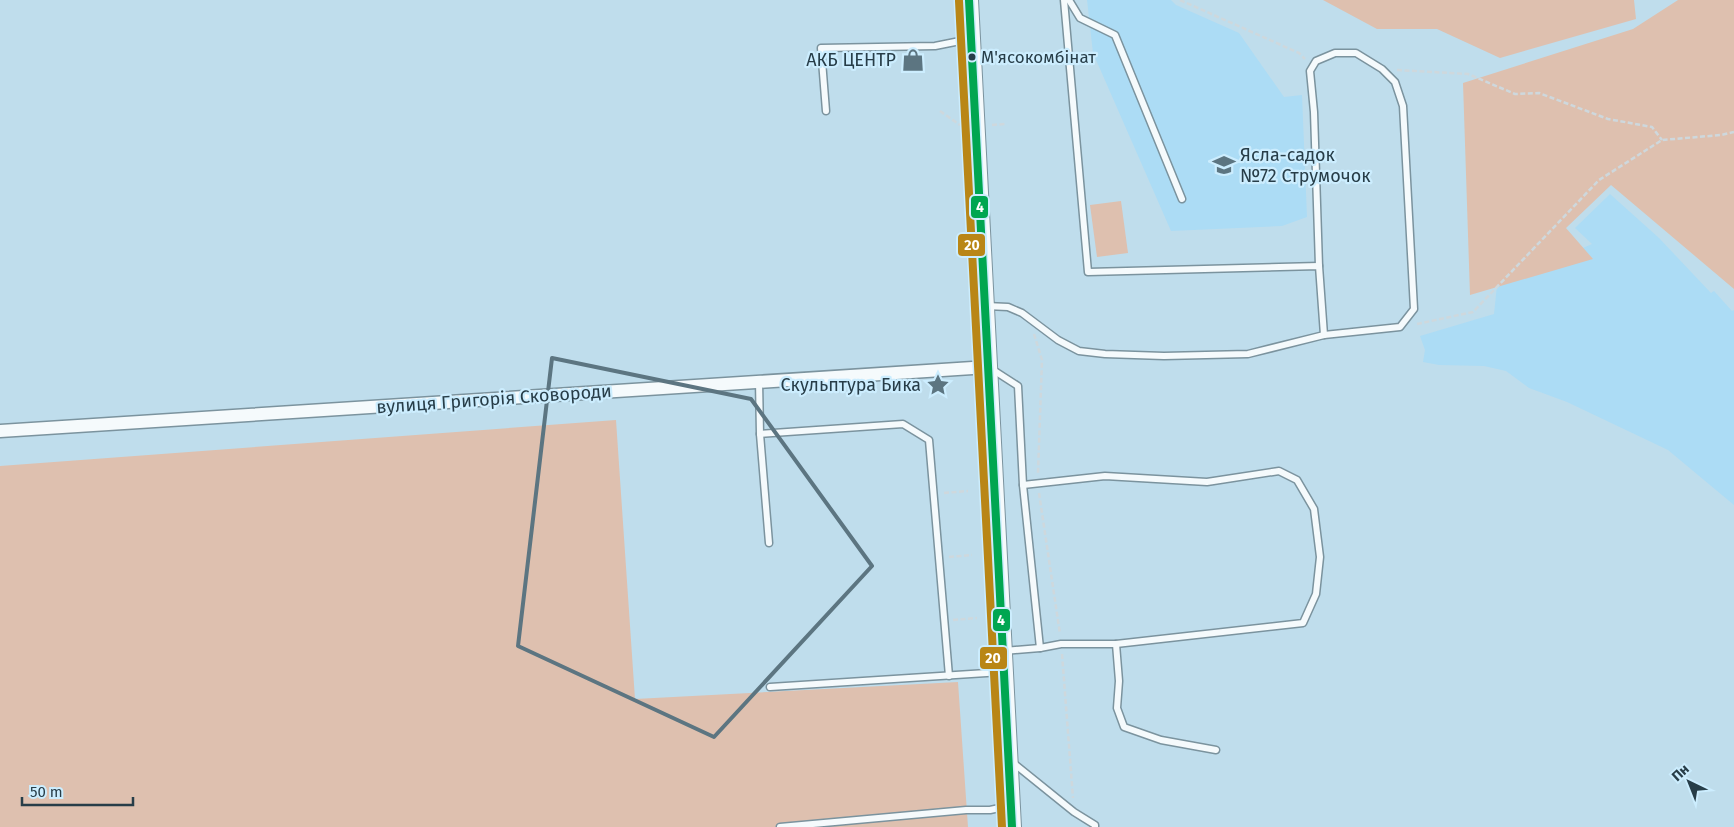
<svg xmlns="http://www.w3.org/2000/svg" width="1734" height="827" font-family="'Fira Sans',sans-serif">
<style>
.built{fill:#acdcf5}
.green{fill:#dec0af}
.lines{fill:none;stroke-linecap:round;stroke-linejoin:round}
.service-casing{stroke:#7b939e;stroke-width:9}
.minor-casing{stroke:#7b939e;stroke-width:15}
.secondary-casing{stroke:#7b939e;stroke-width:20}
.path{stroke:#ced8dd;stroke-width:2.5;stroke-dasharray:5 2.5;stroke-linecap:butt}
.service{stroke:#f5fafc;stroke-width:6}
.minor{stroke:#f5fafc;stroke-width:12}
.secondary{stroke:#f5fafc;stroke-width:18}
.bus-1-casing{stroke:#ccedfe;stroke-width:11}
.bus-2-casing{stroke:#ccedfe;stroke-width:11}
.bus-1{stroke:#00a651;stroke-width:8}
.bus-2{stroke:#b98616;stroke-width:8}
.marked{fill:none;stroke:#5c7581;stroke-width:4;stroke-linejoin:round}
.bus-dot{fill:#273d48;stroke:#ccedfe;stroke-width:2}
.labels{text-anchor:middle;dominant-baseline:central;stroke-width:4.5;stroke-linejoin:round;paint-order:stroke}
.bus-label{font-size:17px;fill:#273d48;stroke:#ccedfe;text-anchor:start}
.poi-label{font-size:18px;fill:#273d48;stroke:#ccedfe;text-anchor:end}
.street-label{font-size:18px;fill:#273d48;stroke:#ccedfe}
.line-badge{stroke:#ccedfe;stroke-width:2}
.badge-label{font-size:14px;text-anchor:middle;font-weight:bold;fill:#fff}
</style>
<rect width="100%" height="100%" fill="#bfddec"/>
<g class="built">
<polygon points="1087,0 1171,0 1176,5 1239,33 1284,97 1302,95 1307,217 1282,226 1171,231 1093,53"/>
<polygon points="1610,194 1659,238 1711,293 1714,291 1732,311 1734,310 1734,505 1668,450 1567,402 1529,388 1506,371 1484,366 1439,365 1423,362 1425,350 1420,336 1494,314 1497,285 1592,244 1575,228"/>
</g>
<g class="green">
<polygon points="1323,0 1634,0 1636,19 1500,58 1437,29 1377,29"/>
<polygon points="1678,0 1734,0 1734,289 1611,185 1566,228 1593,259 1470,295 1463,83 1633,29"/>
<polygon points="1121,201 1128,253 1097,257 1090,205"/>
<polygon points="616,420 635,699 958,682 968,827 0,827 0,466"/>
</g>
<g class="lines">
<defs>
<g id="service">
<polyline points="1064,0 1088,272 1319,266 1324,335"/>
<polyline points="1069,0 1080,18 1115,35 1182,199"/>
<polyline points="826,111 821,48 935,46 970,39"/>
<polyline points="986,306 1008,307 1022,313 1058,340 1079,351 1105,354 1164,356 1248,354 1324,335 1400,327 1414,309 1403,106 1395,82 1382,69 1356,53 1335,53 1316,61 1310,71 1314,112 1319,266"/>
<polyline points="990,368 1018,386 1023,485 1040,648"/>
<polyline points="759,381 760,434 769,543"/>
<polyline points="760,434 903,424 929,440 949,676"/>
<polyline points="1116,644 1119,681 1117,708 1124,727 1161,740 1216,750"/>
<polyline points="1004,651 1040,648 1061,644 1116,644 1303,623 1316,594 1320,557 1314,509 1297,480 1279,471 1207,482 1105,476 1023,485"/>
<polyline points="770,687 1002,672"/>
<polyline points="1012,762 1074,812 1095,825 1095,827"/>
<polyline points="780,827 966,810 990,810 1009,806"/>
</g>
<polyline id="minor" points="0,431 988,367"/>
<polyline id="secondary" points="969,0 1012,827"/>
</defs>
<use href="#service" class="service-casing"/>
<use href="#minor" class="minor-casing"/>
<use href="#secondary" class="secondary-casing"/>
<g class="path">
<polyline points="1180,0 1299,53 1305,59"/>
<polyline points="1397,70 1468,74 1515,94 1539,93 1608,119 1652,127 1662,140"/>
<polyline points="940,111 960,125"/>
<polyline points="992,125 1005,124"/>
<polyline points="1417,324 1473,312 1599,180 1662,140 1721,135 1734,132"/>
<polyline points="1034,334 1042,360 1038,473"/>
<polyline points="944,493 968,491"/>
<polyline points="1039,493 1060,634"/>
<polyline points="949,557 972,555"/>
<polyline points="953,620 977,618"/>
<polyline points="1062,654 1073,798"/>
</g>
<use href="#service" class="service"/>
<use href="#minor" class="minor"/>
<use href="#secondary" class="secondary"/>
<defs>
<polyline id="bus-1" points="969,0 1012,827"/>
<polyline id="bus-2" points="959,1 1002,827"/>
</defs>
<use href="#bus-1" class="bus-1-casing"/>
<use href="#bus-2" class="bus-2-casing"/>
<use href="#bus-1" class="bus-1"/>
<use href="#bus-2" class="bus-2"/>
</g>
<path class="marked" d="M552 358 751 399 872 566 714 737 518 646Z"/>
<defs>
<symbol id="shop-bare" viewBox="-9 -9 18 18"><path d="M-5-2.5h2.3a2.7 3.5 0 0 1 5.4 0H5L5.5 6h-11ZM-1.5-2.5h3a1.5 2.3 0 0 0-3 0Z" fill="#5c7581" stroke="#ccedfe" stroke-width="2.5" paint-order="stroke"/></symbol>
<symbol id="school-bare" viewBox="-9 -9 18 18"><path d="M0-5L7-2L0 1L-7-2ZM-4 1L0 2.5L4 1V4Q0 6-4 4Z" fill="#5c7581" stroke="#ccedfe" stroke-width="2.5" paint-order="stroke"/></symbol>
<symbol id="sight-bare" viewBox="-9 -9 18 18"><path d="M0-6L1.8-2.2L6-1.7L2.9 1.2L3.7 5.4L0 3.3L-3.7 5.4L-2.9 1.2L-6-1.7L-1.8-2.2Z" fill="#5c7581" stroke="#ccedfe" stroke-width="2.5" paint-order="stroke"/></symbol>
</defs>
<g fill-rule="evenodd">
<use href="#shop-bare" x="897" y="44" width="32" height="32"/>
<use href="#school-bare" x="1208" y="149" width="32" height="32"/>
<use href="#sight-bare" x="922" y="369" width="32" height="32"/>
</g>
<circle class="bus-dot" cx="972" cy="57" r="4.5"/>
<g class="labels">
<g class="bus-label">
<text x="981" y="57">М'ясокомбінат</text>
</g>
<g class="poi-label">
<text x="896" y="60">АКБ ЦЕНТР</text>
<text x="1240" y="155" text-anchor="start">Ясла-садок<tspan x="1240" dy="21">№72 Струмочок</tspan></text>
<text x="921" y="385">Cкульптура Бика</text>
</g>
<g class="street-label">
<text transform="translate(494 399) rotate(-4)">вулиця Григорія Сковороди</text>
</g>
</g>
<g class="line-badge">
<rect x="970" y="195" width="19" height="24" rx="5" fill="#00a651"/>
<rect x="957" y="233" width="29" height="24" rx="5" fill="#b98616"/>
<rect x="992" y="608" width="19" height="24" rx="5" fill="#00a651"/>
<rect x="979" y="646" width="29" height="24" rx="5" fill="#b98616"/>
</g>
<g class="badge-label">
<text x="980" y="212">4</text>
<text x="972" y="250">20</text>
<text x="1001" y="625">4</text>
<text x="993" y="663">20</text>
</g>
<g transform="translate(1689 782) rotate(317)" stroke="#ccedfe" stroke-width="4" paint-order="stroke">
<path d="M0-4L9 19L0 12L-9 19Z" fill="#273d48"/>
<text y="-8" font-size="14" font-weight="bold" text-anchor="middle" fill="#273d48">Пн</text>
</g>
<path d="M22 797v8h111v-8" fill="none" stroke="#273d48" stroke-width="2.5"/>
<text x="30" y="797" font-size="15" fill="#273d48" stroke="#ccedfe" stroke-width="4" paint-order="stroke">50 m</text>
</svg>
